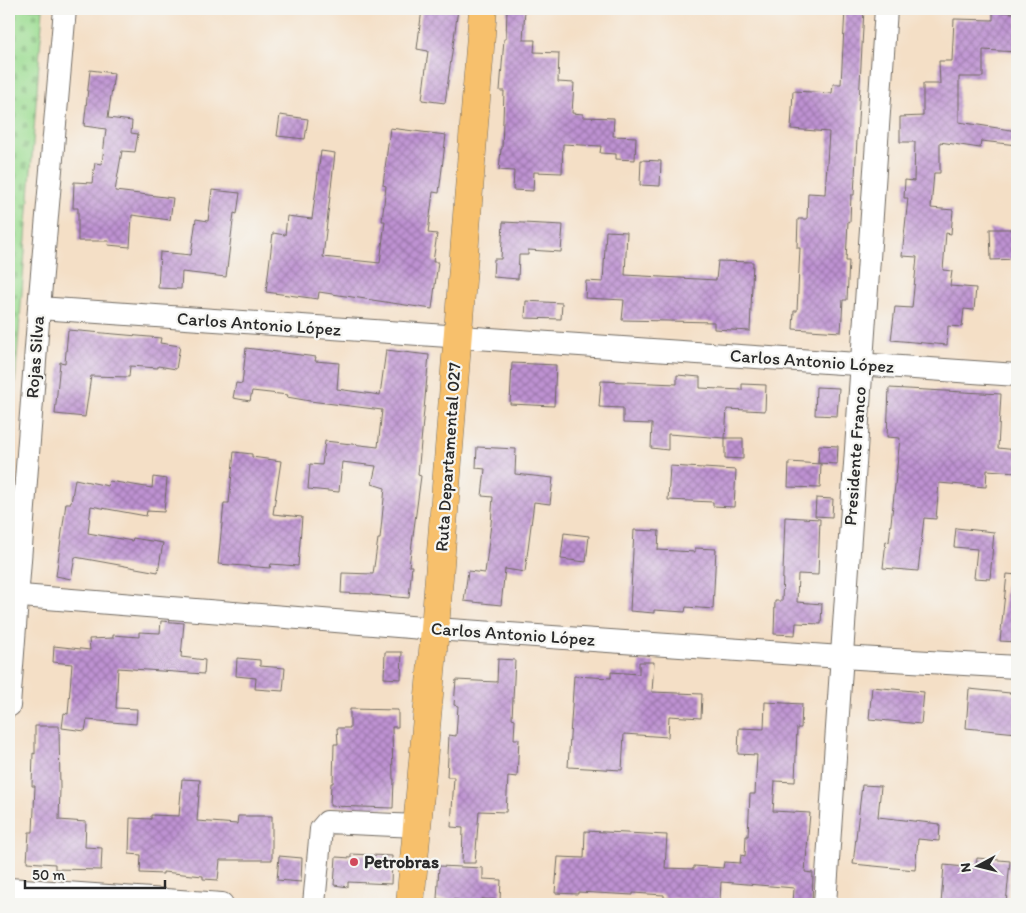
<svg xmlns="http://www.w3.org/2000/svg" width="1026" height="913" font-family="Itim,sans-serif">
<style>
.cemetery{fill:url(#cemetery-stones);stroke:#64845f}
.building{fill:url(#building-cross-hatch)}
.lines{fill:none;stroke-linecap:round;stroke-linejoin:round}
.minor-casing{stroke:#716a61;stroke-width:24}
.major-casing{stroke:#716a61;stroke-width:29}
.minor{stroke:#fff;stroke-width:22}
.major{stroke:#f7c06c;stroke-width:28}
.poi-dot{fill:#d1495b;stroke:#f6f6f2;stroke-width:2}
.labels{text-anchor:middle;dominant-baseline:central;stroke-width:4.5;stroke-linejoin:round;paint-order:stroke}
.street-label{font-size:18px;fill:#2b2b2b;stroke:#f6f6f2}
.poi-label{font-size:18px;font-weight:bold;fill:#2b2b2b;stroke:#f6f6f2;text-anchor:start}
</style>
<defs>
<pattern id="cemetery-stones" width="16" height="16" patternUnits="userSpaceOnUse" patternTransform="scale(1.25)"><rect width="16" height="16" fill="#9ddd93"/><path d="M2 7V4a2 2 0 0 1 4 0v3zM10 15v-3a2 2 0 0 1 4 0v3z" fill="#87be7f"/></pattern>
<pattern id="building-cross-hatch" width="8" height="8" patternUnits="userSpaceOnUse" patternTransform="scale(1.25)"><rect width="8" height="8" fill="#be92d2"/><path d="M0 0l8 8M0 8l8-8" fill="none" stroke="#9b77ab"/></pattern>
</defs>
<rect width="100%" height="100%" fill="#f6f6f2"/>
<filter id="ink" filterUnits="userSpaceOnUse"><feTurbulence type="fractalNoise" baseFrequency=".02" numOctaves="2"/><feDisplacementMap in="SourceGraphic" scale="10" xChannelSelector="R" yChannelSelector="G"/><feConvolveMatrix kernelMatrix="1 2 1 2 8 2 1 2 1" color-interpolation-filters="sRGB"/></filter>
<filter id="wash" filterUnits="userSpaceOnUse"><feTurbulence type="fractalNoise" baseFrequency=".0096" numOctaves="4" result="noise"/><feDisplacementMap in="SourceGraphic" scale="20" xChannelSelector="R" yChannelSelector="G"/><feGaussianBlur stdDeviation="1.12" result="paint"/><feColorMatrix in="noise" values="0 0 0 0 0 0 0 0 0 0 0 0 0 0 0 0 0 1.4 0 .05"/><feComposite in="paint" operator="in"/></filter>
<g filter="url(#wash)">
<rect width="100%" height="100%" fill="#f4dfc6"/>
<polygon class="cemetery" points="9,9 43,9 10,453 9,453"/>
<g id="blocks">
<g class="building">
<polygon points="422,9 458,9 445,103 422,100 428,51 417,49"/>
<polygon points="507,9 525,9 523,40 535,40 534,52 559,53 558,82 574,83 572,113 583,114 583,117 614,118 613,136 636,137 635,160 616,159 616,154 600,153 601,146 563,144 562,173 534,172 533,191 513,190 514,171 499,170 501,149 502,149 504,91 500,91 504,39 506,39"/>
<polygon points="845,9 864,9 854,195 851,195 850,222 848,221 846,261 849,261 847,300 843,300 841,332 793,329 794,311 797,311 800,248 797,248 798,219 807,219 808,193 825,194 829,132 791,129 793,91 832,93 833,84 841,84"/>
<polygon points="993,12 1017,13 1017,52 983,50 983,77 959,77 959,122 1017,131 1017,145 981,141 980,148 940,142 940,173 934,173 931,208 953,210 951,234 946,233 943,270 952,271 950,286 976,288 974,310 964,309 962,327 948,326 947,345 891,340 895,307 912,308 917,257 902,256 908,198 904,198 905,180 914,181 915,142 900,142 900,117 923,116 923,84 940,84 939,61 952,61 954,19 993,20"/>
<polygon points="90,70 114,73 108,118 132,121 131,133 138,134 135,152 122,151 115,191 173,198 170,220 132,215 130,247 108,245 109,241 78,241 78,208 73,208 74,182 92,183 95,163 102,164 106,129 84,126"/>
<polygon points="280,115 308,119 305,139 277,136"/>
<polygon points="390,128 446,135 439,193 433,192 428,233 437,234 433,262 438,262 432,309 319,292 318,299 266,292 273,233 285,235 287,216 312,219 321,151 335,153 323,257 380,263 385,221 382,221 386,186 383,185"/>
<polygon points="641,160 661,161 660,186 640,185"/>
<polygon points="212,190 240,193 237,214 234,213 226,277 182,272 181,289 158,288 160,252 191,255 196,219 208,221"/>
<polygon points="503,222 563,225 561,252 528,250 528,255 519,255 518,279 493,277 494,259 501,259"/>
<polygon points="990,229 1016,229 1017,259 991,260"/>
<polygon points="606,231 627,232 625,275 716,280 718,261 753,262 750,331 714,329 714,322 622,320 624,300 585,298 586,281 603,282"/>
<polygon points="526,301 562,303 561,319 525,318"/>
<polygon points="68,330 161,338 160,343 180,346 176,369 158,366 158,368 130,366 129,377 91,376 85,417 55,414 60,362 65,363"/>
<polygon points="246,348 316,357 315,361 339,363 337,389 380,395 386,350 429,355 418,475 421,476 409,566 412,566 409,598 372,595 372,594 341,593 342,573 373,574 378,539 380,539 385,488 372,484 376,466 342,462 339,492 308,489 310,464 322,465 325,441 378,447 382,410 310,401 287,397 288,395 252,391 250,401 233,398 236,383 242,384"/>
<polygon points="512,363 556,365 554,406 510,404"/>
<polygon points="677,375 700,377 700,388 742,390 742,384 766,385 765,411 727,409 725,438 668,434 668,450 651,448 652,424 623,423 623,408 599,407 601,381 677,384"/>
<polygon points="816,387 839,388 837,416 815,415"/>
<polygon points="889,388 1001,394 998,448 1017,450 1017,472 987,470 986,487 939,483 936,519 924,518 918,571 883,568 886,541 889,542 900,438 887,437"/>
<polygon points="725,438 743,438 743,459 725,458"/>
<polygon points="819,445 838,446 837,464 818,463"/>
<polygon points="477,447 516,449 515,474 553,478 550,504 534,502 525,572 505,569 501,605 464,601 468,571 485,573 491,524 493,497 482,496 485,469 476,468"/>
<polygon points="234,452 252,454 252,457 281,461 273,514 302,517 298,566 271,564 270,568 218,564 224,503 229,503"/>
<polygon points="789,462 821,464 820,488 788,487"/>
<polygon points="670,466 736,470 734,507 713,506 713,502 668,500"/>
<polygon points="153,477 167,479 164,512 147,511 146,516 91,506 88,533 132,541 133,538 163,543 158,572 75,557 71,579 56,576 66,503 71,503 75,479 108,486 109,481 152,488"/>
<polygon points="816,498 833,499 832,517 815,516"/>
<polygon points="785,517 820,519 818,575 798,574 797,602 822,604 821,624 796,623 795,635 774,634 775,601 782,601"/>
<polygon points="956,528 994,532 990,579 974,578 977,549 954,547"/>
<polygon points="634,530 659,531 658,550 695,552 695,548 716,549 713,609 686,607 685,612 654,610 654,613 630,611"/>
<polygon points="564,533 589,536 586,562 561,559"/>
<polygon points="1007,574 1017,575 1017,642 1000,641"/>
<polygon points="161,621 184,623 181,657 205,660 204,674 118,668 116,708 137,709 136,724 87,720 85,731 62,728 64,713 68,714 72,664 53,662 54,646 90,650 89,639 113,638 113,635 139,637 139,632 160,633"/>
<polygon points="385,652 402,652 401,679 384,678"/>
<polygon points="237,658 260,660 260,666 285,668 283,691 255,689 256,678 236,676"/>
<polygon points="498,659 515,660 512,718 515,719 514,739 519,739 517,777 508,776 506,812 479,811 475,863 462,863 463,828 451,827 454,777 447,777 449,735 456,736 458,706 454,705 456,680 497,682"/>
<polygon points="639,662 654,662 652,692 702,694 701,718 669,716 668,737 624,734 622,770 568,767 574,676 611,678 611,672 639,674"/>
<polygon points="872,687 924,692 921,724 869,719"/>
<polygon points="969,689 1010,693 1009,694 1017,695 1017,733 966,728"/>
<polygon points="765,702 802,704 801,728 797,728 795,782 775,781 773,811 810,813 805,872 813,873 812,904 793,904 794,888 735,883 721,882 720,901 664,898 664,895 633,893 633,895 578,892 578,894 555,893 558,857 584,858 585,831 667,835 665,868 694,869 694,866 723,868 724,862 740,863 741,855 745,856 746,836 748,836 750,794 755,794 757,755 738,754 739,728 764,729"/>
<polygon points="350,709 398,710 398,727 392,727 393,779 394,779 393,808 330,806 331,783 333,783 334,744 338,744 337,728 350,728"/>
<polygon points="35,726 59,726 60,789 59,820 86,822 85,847 102,848 101,870 55,869 55,864 27,862 29,832 33,832 35,786 32,786 33,753 35,754"/>
<polygon points="182,779 200,780 197,821 237,824 238,816 272,816 272,860 220,860 218,880 203,879 203,876 163,872 163,874 140,873 141,855 129,854 130,818 151,819 151,815 179,816"/>
<polygon points="862,785 881,786 878,817 940,824 939,841 918,839 915,870 853,864"/>
<polygon points="351,854 392,856 391,884 348,882 348,887 334,885 336,857 351,858"/>
<polygon points="279,856 302,858 301,882 277,880"/>
<polygon points="977,858 1010,861 1006,904 941,904 944,865 976,868"/>
<polygon points="439,866 483,868 483,879 501,880 500,900 482,899 481,904 471,904 458,903 458,900 437,899"/>
</g>
</g>
</g>
<g filter="url(#ink)">
<use href="#blocks" fill-opacity="0" stroke="#716a61" stroke-width="1"/>
<g class="lines">
<defs>
<g id="minor">
<polyline points="39,308 1017,375"/>
<polyline points="9,595 435,629 841,657 1017,667"/>
<polyline points="9,706 39,308 65,9"/>
<polyline points="9,889 222,904"/>
<polyline points="314,904 321,829 327,822 417,826"/>
<polyline points="825,904 886,9"/>
</g>
<polyline id="major" points="410,904 435,629 483,9"/>
</defs>
<use href="#minor" class="minor-casing"/>
<use href="#major" class="major-casing"/>
<use href="#minor" class="minor"/>
<use href="#major" class="major"/>
</g>
</g>
<circle class="poi-dot" cx="354" cy="862" r="5"/>
<g class="labels">
<g class="street-label">
<text transform="translate(259 324) rotate(4)">Carlos Antonio López</text>
<text transform="translate(35 357) rotate(-86)">Rojas Silva</text>
<text transform="translate(812 361) rotate(4)">Carlos Antonio López</text>
<text transform="translate(855 456) rotate(-86)">Presidente Franco</text>
<text transform="translate(448 457) rotate(-86)">Ruta Departamental 027</text>
<text transform="translate(513 634) rotate(4)">Carlos Antonio López</text>
</g>
<g class="poi-label">
<text x="364" y="862">Petrobras</text>
</g>
</g>
<rect width="1026" height="913" fill="none" stroke="#f6f6f2" stroke-width="30"/>
<g transform="translate(978 866) rotate(263)" stroke="#f6f6f2" stroke-width="4" paint-order="stroke">
<path d="M0-4L9 19L0 12L-9 19Z" fill="#2b2b2b"/>
<text y="-8" font-size="14" font-weight="bold" text-anchor="middle" fill="#2b2b2b">N</text>
</g>
<path d="M25 880v8h140v-8" fill="none" stroke="#2b2b2b" stroke-width="2.5"/>
<text x="32" y="880" font-size="15" fill="#2b2b2b" stroke="#f6f6f2" stroke-width="4" paint-order="stroke">50 m</text>
</svg>
